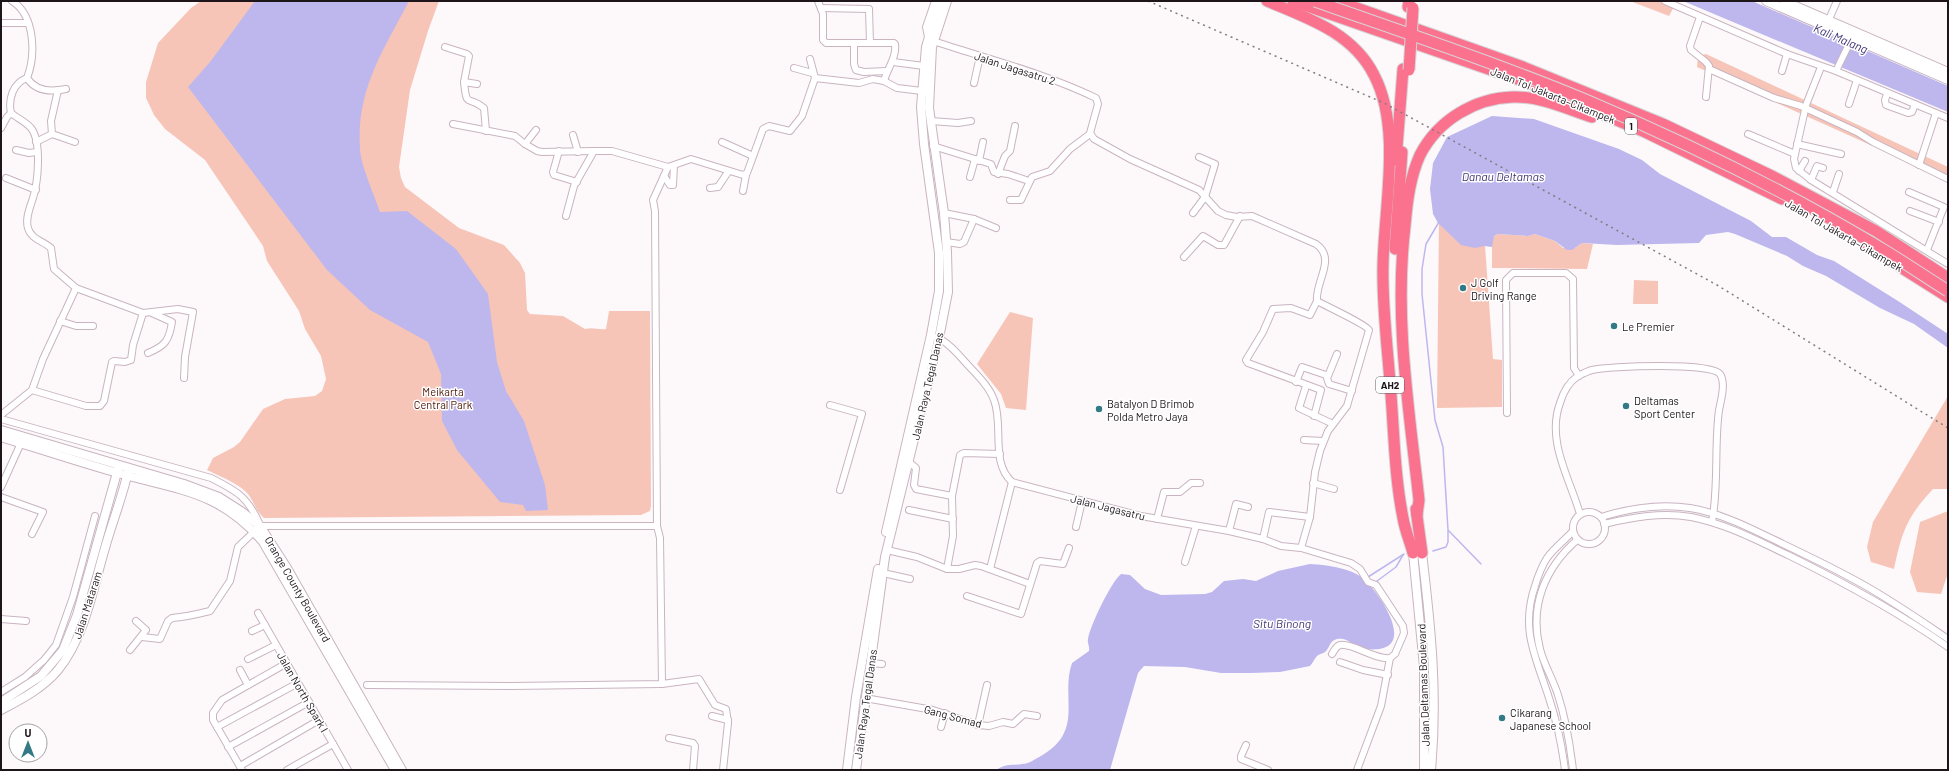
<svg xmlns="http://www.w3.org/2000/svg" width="1949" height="771" font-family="Barlow,sans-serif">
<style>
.green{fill:#f7c5b7}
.water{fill:#bdb7ee}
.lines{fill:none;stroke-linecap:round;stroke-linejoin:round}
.stream{stroke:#bdb7ee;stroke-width:1.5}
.street-casing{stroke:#c9b4c0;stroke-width:8}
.secondary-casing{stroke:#c9b4c0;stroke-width:10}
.highway-casing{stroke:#d6d5d6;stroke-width:13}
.street{stroke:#fff;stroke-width:6}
.secondary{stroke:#fff;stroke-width:8}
.highway{stroke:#fb728f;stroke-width:11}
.rail{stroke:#827c80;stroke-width:1.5;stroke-dasharray:2 4;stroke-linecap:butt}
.highway-bridge-casing{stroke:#d6d5d6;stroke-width:13;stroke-linecap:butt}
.highway-bridge{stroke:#fb728f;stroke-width:11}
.poi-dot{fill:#347a86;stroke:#fff;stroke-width:1.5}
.labels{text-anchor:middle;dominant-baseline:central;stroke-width:3;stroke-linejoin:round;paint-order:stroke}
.shield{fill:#fff;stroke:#615b5f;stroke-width:1}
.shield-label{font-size:10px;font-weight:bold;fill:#1d151a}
.street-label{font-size:11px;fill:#1d151a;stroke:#fff}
.poi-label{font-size:11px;fill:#1d151a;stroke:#fff;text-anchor:start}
.park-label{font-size:11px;fill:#4a1406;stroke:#fff}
.water-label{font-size:12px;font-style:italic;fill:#413374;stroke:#fff}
</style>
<rect width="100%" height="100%" fill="#fdf9fb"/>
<g class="green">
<path d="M201 1H439L428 31 410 90 399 167 401 178 405 187 459 228 504 245 520 263 525 273 527 310 530 314 563 316 585 329C593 327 599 330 606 329L609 311H650L651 506 650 511 641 515 264 518C256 511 254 502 248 494 238 483 221 477 207 470L213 458 234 447 240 442 263 409 285 399 315 396 322 391 326 379 321 356 305 329 299 311 267 261 263 246 205 160 165 129 154 115 146 98V82L158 43 191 8Z"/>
<polygon points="1630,1 1677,1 1669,16"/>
<polygon points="1706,54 1948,167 1948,182 1904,160 1697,67 1698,56"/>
<polygon points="1439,216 1483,217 1493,359 1502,360 1502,407 1437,408"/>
<polygon points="1498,234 1528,236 1535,234 1555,241 1563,248 1575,248 1582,243 1593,244 1587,269 1492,268 1492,241 1494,236"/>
<polygon points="1634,280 1658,281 1658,304 1633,304"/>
<polygon points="1010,312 1033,318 1026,410 1006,408 1001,394 977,364"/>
<path d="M1948 396V489H1933C1907 517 1902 531 1894 569L1871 562 1867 547 1873 522Z"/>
<polygon points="1948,511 1948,573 1941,594 1917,592 1910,572 1920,522"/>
</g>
<g class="water">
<path d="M255 1H409C383 51 356 90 360 149 360 163 375 197 380 212L407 211 456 249 488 294 497 362 506 391 524 421 545 485 548 510 526 511 523 505 500 502 457 450 442 421 441 374 428 342 370 310 327 270 188 87 210 62Z"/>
<polygon points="1683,1 1752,1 1948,86 1948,112"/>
<polygon points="1492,116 1534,119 1619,149 1642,160 1660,174 1751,221 1772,237 1786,237 1817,255 1834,261 1898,301 1948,334 1948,348 1914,324 1880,308 1826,276 1803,266 1787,256 1735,234 1728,232 1706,235 1699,243 1617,245 1582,243 1572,250 1567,250 1555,241 1535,234 1528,236 1498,234 1494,236 1492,247 1484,246 1475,248 1461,245 1438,223 1433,214 1430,189 1433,163 1447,137"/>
<path d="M1310 564C1327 565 1355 568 1367 582 1385 601 1419 655 1365 649 1354 647 1348 637 1337 639 1329 641 1330 648 1325 652 1322 654 1319 654 1317 656 1314 659 1313 663 1310 666L1280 672 1251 673H1221L1185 667 1144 666 1138 673 1110 770H996C1007 763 1011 766 1022 764 1029 764 1035 759 1041 756 1085 731 1060 697 1072 663L1089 651C1090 646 1087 643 1088 639 1090 626 1111 582 1121 574L1130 575 1145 589 1161 595 1205 594 1212 592 1224 581 1243 579 1256 581 1278 571Z"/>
</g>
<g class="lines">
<g class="stream">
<polyline points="1439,222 1426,244 1422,269 1422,294 1435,420 1443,447 1448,530 1481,564"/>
<polyline points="1433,551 1446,547 1448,542 1448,531"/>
<polyline points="1368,577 1404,554"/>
<polyline points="1377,581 1396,567 1403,555"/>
</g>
<defs>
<g id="street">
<path d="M818 1 823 14V40L826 43H894L895 44C897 57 887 69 884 81"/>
<polyline points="1665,1 1787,54 1836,71 1948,118"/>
<polyline points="821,8 869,9 870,43"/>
<polyline points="1700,17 1690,46 1691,50 1706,62 1709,66 1706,97"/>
<polyline points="1,23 26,23"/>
<polyline points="1827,24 1837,1"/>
<polyline points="928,37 926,27 935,1"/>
<path d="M933 41C988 59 1044 73 1096 98L1098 104 1090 133 1094 139 1130 159 1199 190 1218 211 1226 215 1237 217 1252 216 1316 244C1337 259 1315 281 1317 301 1326 306 1367 325 1369 330L1347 406 1328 431 1320 451 1315 472 1310 517 1301 548"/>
<polyline points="854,43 854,64 856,70 864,72 887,71"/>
<polyline points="445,47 467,54 469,56 464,82"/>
<polyline points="810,59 815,78"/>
<polyline points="893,62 924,66"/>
<polyline points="1821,67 1806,105 1794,159 1796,168 1811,180 1948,264"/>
<polyline points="794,68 812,73"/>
<polyline points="1709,69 1774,98 1801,106 1857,132 1873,142 1948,179"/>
<polyline points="1782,71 1787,54"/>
<polyline points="1836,71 1852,38"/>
<path d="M27 78C36 92 52 92 66 89"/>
<polyline points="974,83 980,56"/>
<path d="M477 84 464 82C467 110 467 94 484 108L486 131"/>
<polyline points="1887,94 1885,100 1886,105 1908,113 1912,112 1915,104"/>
<polyline points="1849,104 1857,80"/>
<polyline points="931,121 958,123 971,121"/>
<polyline points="453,124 515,136 525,144"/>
<polyline points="1,128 7,117 11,113"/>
<polyline points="536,130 525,144 537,151 542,152 594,151"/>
<polyline points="52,134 51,121 58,90"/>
<polyline points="1748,134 1795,154"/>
<polyline points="573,135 578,152"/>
<polyline points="36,142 52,134 75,142"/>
<polyline points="722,142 753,156"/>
<polyline points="1797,144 1841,154"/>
<polyline points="933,146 991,164 994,172 1008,174 1029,181"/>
<polyline points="16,150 29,153 37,152"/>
<polyline points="559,151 553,172 554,175 577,182"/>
<polyline points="979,161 983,142"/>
<polyline points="1919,165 1936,113"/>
<polyline points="1799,171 1805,161"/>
<polyline points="998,174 1005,156 1010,151 1015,126"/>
<polyline points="664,176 670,185 673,185 674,166"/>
<polyline points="970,177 975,159"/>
<polyline points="6,178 36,190"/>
<polyline points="1811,180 1817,166 1823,168"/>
<polyline points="710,188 718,187 728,172"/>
<polyline points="743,191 746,175"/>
<polyline points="1833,192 1839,174"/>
<polyline points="1909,192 1944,207 1927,250"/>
<polyline points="1010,200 1021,200 1032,177 1050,171 1070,149 1090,134"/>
<polyline points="1910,211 1939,222"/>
<polyline points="944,213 974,219 996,228"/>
<polyline points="1193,213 1205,197 1215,164 1199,157"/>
<polyline points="566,216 574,186 594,151 612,151 668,167 691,159 743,175 747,173 763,129 769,126 790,131 802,116 815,78 859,83 873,79 884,81 897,88 922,91"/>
<polyline points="946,242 960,244 964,242 974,219"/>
<polyline points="1184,257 1203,236 1218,245 1224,245 1240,216"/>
<polyline points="76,288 143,313 178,309 193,312 185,357 184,378"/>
<polyline points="60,321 76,326 93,326"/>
<path d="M936 337C947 341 958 354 966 363 976 374 989 386 994 400 1004 426 990 462 1012 482L1141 516 1229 531 1263 539 1281 546 1301 548 1351 563 1360 569 1368 582 1376 585 1403 626 1404 633 1395 654 1390 658 1381 706 1357 770"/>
<path d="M148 353C165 346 169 341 172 322L152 313"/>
<polyline points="1328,376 1337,354"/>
<polyline points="1296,382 1302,367 1326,375 1329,384 1352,391"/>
<polyline points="1306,386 1299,408 1333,424"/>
<polyline points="32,390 86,406 100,406 104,401 112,362 114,361 125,362 131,360 133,345 143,313"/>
<polyline points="830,405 862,414 840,490"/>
<polyline points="1507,413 1506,280 1513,273 1566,273 1573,279 1574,368 1579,376"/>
<path d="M1 415 32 390 43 359 76 288 54 269 51 248C43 241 31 239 28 228 25 219 30 207 33 198 38 182 42 142 31 128 26 122 17 118 11 113 8 99 13 83 27 78 36 55 35 15 12 1"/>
<polyline points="1314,416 1321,390 1248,363 1246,360 1263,332 1273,309 1291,308 1310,315 1317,301"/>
<path d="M1 419 211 478C237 491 248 497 260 525"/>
<polyline points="1304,440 1323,441"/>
<polyline points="909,462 916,468 914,485 916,489 952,496"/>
<polyline points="1313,483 1334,489"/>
<polyline points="1,487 21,443"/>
<polyline points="1,497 43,512 32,534"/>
<polyline points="909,510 953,519"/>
<circle cx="1589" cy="528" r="16"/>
<path d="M1580 514C1570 479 1546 441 1560 403 1563 393 1569 382 1578 376 1582 374 1588 371 1592 370 1609 366 1712 362 1720 374 1726 383 1721 400 1719 410 1714 447 1719 485 1712 522"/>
<path d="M1601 517C1630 508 1659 503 1690 508 1722 513 1754 530 1783 544 1806 555 1829 566 1851 578 1884 595 1917 618 1948 639"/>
<polyline points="1157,519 1164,492 1180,492 1191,483 1200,483"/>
<path d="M1604 524C1633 517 1662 512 1691 517 1727 524 1758 541 1790 556 1845 583 1898 612 1948 647"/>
<polyline points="657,526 655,211 653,200 668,167"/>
<polyline points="1076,527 1082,501"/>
<polyline points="1229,531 1236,504 1248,507"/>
<polyline points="1263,539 1269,512 1310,517"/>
<polyline points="887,550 917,557 947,569 959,569 975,565 981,566 1030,584"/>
<polyline points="1185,562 1196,526"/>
<polyline points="947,569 953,536 952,496 960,455 964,453 1000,454"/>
<polyline points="990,569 1012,482"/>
<polyline points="883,573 910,579"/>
<polyline points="967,596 1021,614 1037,563 1040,561 1063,564 1069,548"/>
<polyline points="258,613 348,770"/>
<polyline points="1,619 26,621"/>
<polyline points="252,631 265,625"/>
<path d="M142 637 160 639 168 621 172 618C185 617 198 614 210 611L230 581 238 547 260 526H657L660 538 662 684 511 686 367 685"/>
<polyline points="130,650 146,630 136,621"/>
<path d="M1332 654C1334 651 1336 646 1340 645 1353 643 1375 660 1390 658"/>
<polyline points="248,659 276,645"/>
<polyline points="1340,662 1363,670 1388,675"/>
<polyline points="870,663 882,664"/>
<polyline points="240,670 248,685"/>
<polyline points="662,684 699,679 715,705 726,709 728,723 723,770"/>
<polyline points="1,692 25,677 44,660 56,645 73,597 95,516"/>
<polyline points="865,698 933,710 978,725 989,726 1003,722 1013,724 1024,714 1037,716"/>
<polyline points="712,716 728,720"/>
<polyline points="978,725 987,685"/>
<polyline points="217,727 298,683"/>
<polyline points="941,727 945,713"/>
<polyline points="669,738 693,743 695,746 693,770"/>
<polyline points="1246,745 1241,756 1241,759 1268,770"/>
<polyline points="228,747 309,702"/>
<polyline points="240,766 319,720"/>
<polyline points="242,770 213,720 213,713 222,700 287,663"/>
<polyline points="287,770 333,744"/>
<path d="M1565 770C1562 746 1557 722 1549 698 1536 657 1520 630 1535 586 1538 576 1542 566 1547 558 1554 548 1565 540 1573 531"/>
<path d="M1573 770C1570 744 1566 720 1558 695 1553 679 1544 665 1540 649 1529 606 1545 568 1577 540"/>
</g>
<g id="secondary">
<polyline points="1766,1 1948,80"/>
<polyline points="1784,1 1948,72"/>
<polyline points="1,430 184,484 219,497 241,511 260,526 287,568 402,770"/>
<path d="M1 437C40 449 79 462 118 473 178 490 220 491 263 542L395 770"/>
<polyline points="886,532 931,335 939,291 939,253 924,144 921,107 926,47 940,1"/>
<polyline points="1,702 41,676 63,650 77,615 118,469"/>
<path d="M1 710C22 699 43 688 58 670 85 637 93 588 105 548 112 523 122 498 128 472"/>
<polyline points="847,770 856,697 878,569"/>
<polyline points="856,770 885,557 939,338 948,292 947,252 944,213 929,108 932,47 947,1"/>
<path d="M1424 770V667L1413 553H1422C1431 628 1438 694 1431 770"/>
</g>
<g id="highway">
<path d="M1267 1C1308 18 1353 33 1374 75 1402 128 1384 207 1383 265 1382 304 1387 343 1390 382 1394 427 1394 473 1403 518 1405 530 1410 542 1413 553"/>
<polyline points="1293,1 1526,82 1645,132 1782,199"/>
<polyline points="1337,1 1523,67 1663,124 1772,176 1876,231 1948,278"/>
<polyline points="1408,7 1409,1"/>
<polyline points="1396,160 1403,69"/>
<polyline points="1867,246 1948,297"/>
<polyline points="1395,249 1402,152"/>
<polyline points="1416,509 1422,553"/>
<path d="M1417 515 1419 500C1409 409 1394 318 1405 226 1407 202 1410 177 1420 155 1438 120 1475 98 1513 97 1540 96 1567 109 1592 117"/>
</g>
</defs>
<use href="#street" class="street-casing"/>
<use href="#secondary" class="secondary-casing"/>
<use href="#highway" class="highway-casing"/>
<use href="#street" class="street"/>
<use href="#secondary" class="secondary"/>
<use href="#highway" class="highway"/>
<polyline class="rail" points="1148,1 1384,103 1717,285 1948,428"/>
<defs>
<g id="highway-bridge">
<path d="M1315 1C1406 33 1499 64 1588 101 1685 142 1787 192 1877 246 1901 260 1924 276 1948 291"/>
<polyline points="1409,70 1413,8"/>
</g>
</defs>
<use href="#highway-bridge" class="highway-bridge-casing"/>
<use href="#highway-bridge" class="highway-bridge"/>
</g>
<g class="poi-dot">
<circle cx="1463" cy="288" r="4"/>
<circle cx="1614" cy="326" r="4"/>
<circle cx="1626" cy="406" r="4"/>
<circle cx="1099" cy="409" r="4"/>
<circle cx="1502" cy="718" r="4"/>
</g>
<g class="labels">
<g class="shield">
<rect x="1625" y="118" width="12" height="16" rx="3"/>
<rect x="1376" y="377" width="28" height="16" rx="3"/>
</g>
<g class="shield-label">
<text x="1631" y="126">1</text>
<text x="1390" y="385">AH2</text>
</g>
<g class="street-label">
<text transform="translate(1015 68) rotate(18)">Jalan Jagasatru 2</text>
<text transform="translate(1553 95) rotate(22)">Jalan Tol Jakarta–Cikampek</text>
<text transform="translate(1844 235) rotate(30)">Jalan Tol Jakarta–Cikampek</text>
<text transform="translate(927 386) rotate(-77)">Jalan Raya Tegal Danas</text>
<text transform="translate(1108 507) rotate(14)">Jalan Jagasatru</text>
<text transform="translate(298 589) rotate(60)">Orange County Boulevard</text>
<text transform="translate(87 605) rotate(-72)">Jalan Mataram</text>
<text transform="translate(1423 685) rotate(-92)">Jalan Deltamas Boulevard</text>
<text transform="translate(303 692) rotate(60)">Jalan North Spark I</text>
<text transform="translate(865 704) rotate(-82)">Jalan Raya Tegal Danas</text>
<text transform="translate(953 716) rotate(15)">Gang Somad</text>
</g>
<g class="poi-label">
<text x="1471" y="282">J Golf<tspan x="1471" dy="13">Driving Range</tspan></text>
<text x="1622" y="326">Le Premier</text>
<text x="1634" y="400">Deltamas<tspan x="1634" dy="13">Sport Center</tspan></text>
<text x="1107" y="403">Batalyon D Brimob<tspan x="1107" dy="13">Polda Metro Jaya</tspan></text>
<text x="1510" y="712">Cikarang<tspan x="1510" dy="13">Japanese School</tspan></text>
</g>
<g class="park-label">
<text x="443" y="391">Meikarta<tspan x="443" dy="13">Central Park</tspan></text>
</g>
<g class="water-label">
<text transform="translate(1841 38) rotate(23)">Kali Malang</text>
<text x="1503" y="176">Danau Deltamas</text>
<text x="1282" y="623">Situ Binong</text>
</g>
</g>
<rect width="1949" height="771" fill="none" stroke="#1d151a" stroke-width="4"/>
<g transform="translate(28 743)"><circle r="19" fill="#ffffff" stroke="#a5a1a3"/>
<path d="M0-3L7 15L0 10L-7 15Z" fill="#347a86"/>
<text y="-6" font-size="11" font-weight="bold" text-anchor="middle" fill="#1d151a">U</text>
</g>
</svg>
